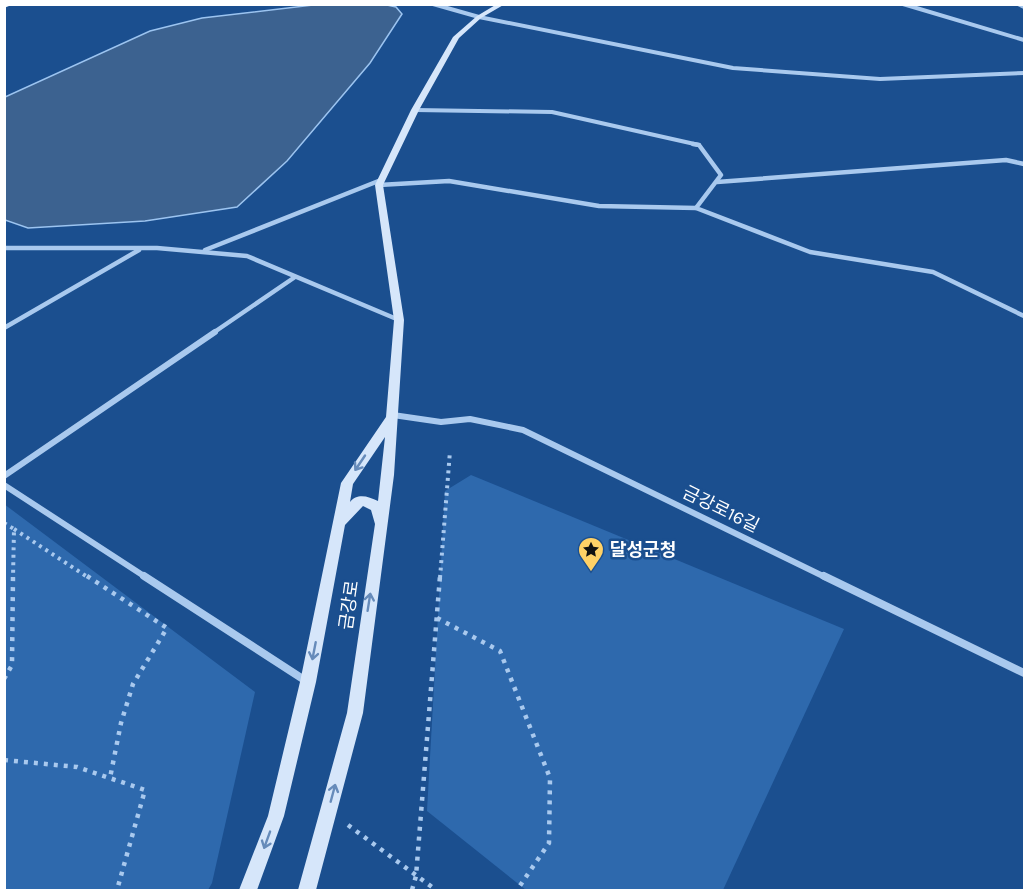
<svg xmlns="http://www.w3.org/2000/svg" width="1029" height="895" font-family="Karla,'Noto Sans KR',sans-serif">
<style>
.green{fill:#2e69ad}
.water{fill:#3c6290;stroke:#9cc4f0;stroke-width:1.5}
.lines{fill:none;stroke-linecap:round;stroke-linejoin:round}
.path-far1{stroke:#a9c9ee;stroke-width:4;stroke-dasharray:3 4.5;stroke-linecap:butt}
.path{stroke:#a9c9ee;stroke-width:4.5;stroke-dasharray:4 6;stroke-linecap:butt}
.minor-far3{stroke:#a9c9ee;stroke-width:4}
.minor-far2{stroke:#a9c9ee;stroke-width:4.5}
.minor-far1{stroke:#a9c9ee;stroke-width:6}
.minor{stroke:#a9c9ee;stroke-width:8}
.secondary{fill:#d6e6fa;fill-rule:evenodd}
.primary{fill:#f0f6ff;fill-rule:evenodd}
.oneway{stroke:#668bba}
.labels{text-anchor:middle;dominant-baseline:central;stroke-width:5;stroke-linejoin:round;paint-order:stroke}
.street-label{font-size:18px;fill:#fff;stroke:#1b4f8f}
.poi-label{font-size:18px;font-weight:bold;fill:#fff;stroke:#1b4f8f;text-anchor:start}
</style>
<rect width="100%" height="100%" fill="#1b4f8f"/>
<g class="green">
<polygon points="471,475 844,629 723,890 526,890 427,811 445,491"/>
<polygon points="4,504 255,692 212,883 208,890 5,890"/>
</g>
<polygon class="water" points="313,5 387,5 396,7 402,14 370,63 287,161 237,207 145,221 28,228 5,220 5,97 150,31 202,18"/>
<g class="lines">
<g class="path-far1">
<polyline points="4,523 14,529 13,578"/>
<polyline points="14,529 89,578"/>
<polyline points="440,578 450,451"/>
</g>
<g class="path">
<polyline points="87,576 167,628 133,684 121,723 110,778"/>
<polyline points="437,618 500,651 550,778 549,843 517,890"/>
<polyline points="4,679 12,665 13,576"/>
<polyline points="4,760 77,767 145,790 117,890"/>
<polyline points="348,825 436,890"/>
<polyline points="412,890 416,876 440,576"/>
</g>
<g class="minor-far3">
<polyline points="433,4 479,17 733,68 880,79 1024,73"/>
<polyline points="903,4 1024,40"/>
<polyline points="1018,4 1024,7"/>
<polyline points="415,110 552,112 699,145"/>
</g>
<g class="minor-far2">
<polyline points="693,144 699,145 721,175 696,208 810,252 933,272 1024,316"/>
<polyline points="717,182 1006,160 1024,164"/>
<polyline points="379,185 449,181 599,206 696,208"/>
<polyline points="4,248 157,248 247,256 399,320"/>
<polyline points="205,250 381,180"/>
<polyline points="4,328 139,250"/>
<polyline points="213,333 295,277"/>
</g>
<g class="minor-far1">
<polyline points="393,415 441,422 470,419 523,430 827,578"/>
<polyline points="4,476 215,332"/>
<polyline points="4,485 147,578"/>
</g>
<g class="minor">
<polyline points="144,576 306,681"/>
<polyline points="824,576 1024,673"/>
</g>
<path class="secondary" d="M497 4H505L481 18 459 38 419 110 383 185 404 320 394 475 363 713 316 890H298L347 713 375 524 371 510 363 506 345 525 316 682 284 816 257 890H239L268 816 300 682 341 483 386 417 394 320 375 185 411 110 453 37 477 16ZM385 437 378 501C368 496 357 493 350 502L353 484Z"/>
<polygon class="primary" points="4,4 14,4 4,8"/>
</g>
<defs><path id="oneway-shaft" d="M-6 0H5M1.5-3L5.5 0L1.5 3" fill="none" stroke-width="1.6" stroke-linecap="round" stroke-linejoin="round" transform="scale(1.5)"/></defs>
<g class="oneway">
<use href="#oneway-shaft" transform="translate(360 463) rotate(124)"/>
<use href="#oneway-shaft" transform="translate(369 602) rotate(-81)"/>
<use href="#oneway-shaft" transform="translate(314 651) rotate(101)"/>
<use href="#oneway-shaft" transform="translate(333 793) rotate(-75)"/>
<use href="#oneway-shaft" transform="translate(267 840) rotate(110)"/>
</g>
<defs>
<symbol id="sight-pin" viewBox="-11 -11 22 30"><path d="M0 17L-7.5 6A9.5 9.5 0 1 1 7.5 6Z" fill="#ffd166" stroke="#1b4f8f"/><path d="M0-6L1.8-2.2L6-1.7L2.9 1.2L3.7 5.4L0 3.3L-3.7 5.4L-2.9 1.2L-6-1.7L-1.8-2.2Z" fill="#111"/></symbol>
</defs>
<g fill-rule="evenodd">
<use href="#sight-pin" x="576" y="535" width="30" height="40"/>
</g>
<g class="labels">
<g class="street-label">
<text transform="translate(721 509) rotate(26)">금강로16길</text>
<text transform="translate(349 605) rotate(-82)">금강로</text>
</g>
<g class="poi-label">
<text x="610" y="550">달성군청</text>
</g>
</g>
<rect width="1029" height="895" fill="none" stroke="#ffffff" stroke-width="12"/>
</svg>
